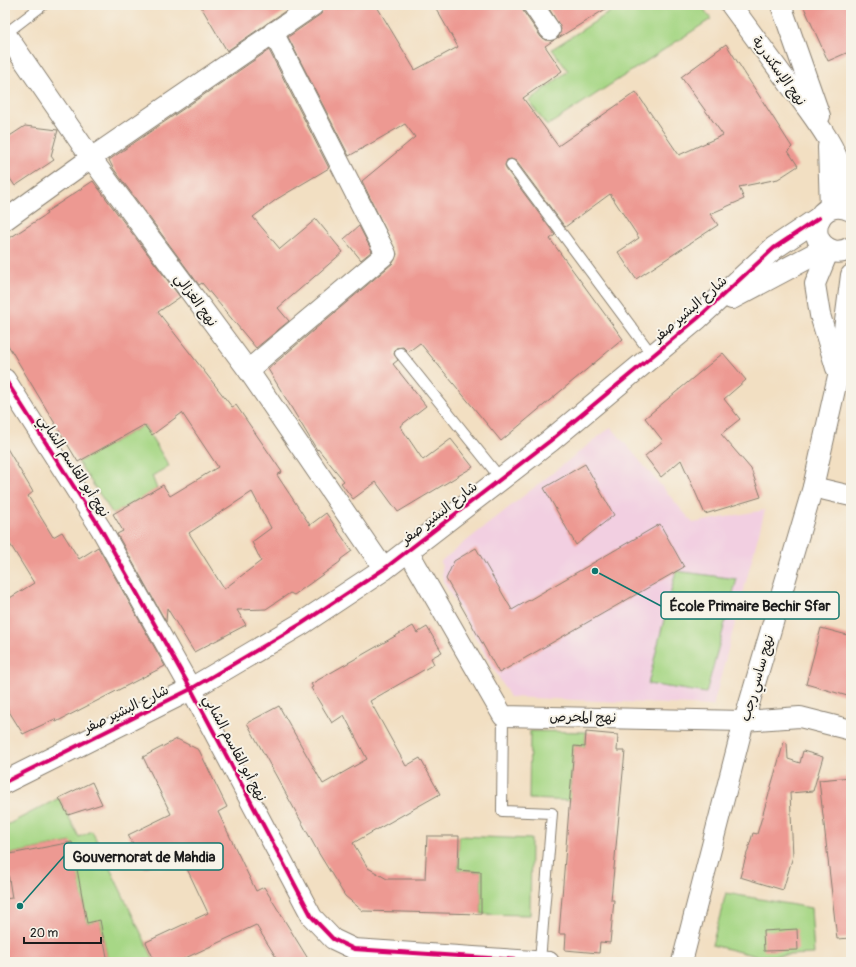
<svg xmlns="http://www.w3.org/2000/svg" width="856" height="967" font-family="Pangolin,'Playpen Sans Arabic',sans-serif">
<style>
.built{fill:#f2cfe1}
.green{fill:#a7d786;stroke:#627a51}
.building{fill:#ed9992;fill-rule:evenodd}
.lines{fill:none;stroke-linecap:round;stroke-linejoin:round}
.service-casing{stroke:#877e6f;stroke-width:12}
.minor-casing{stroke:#877e6f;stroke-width:22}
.tertiary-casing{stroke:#877e6f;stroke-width:24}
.service{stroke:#fff;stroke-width:10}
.minor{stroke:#fff;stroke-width:20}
.tertiary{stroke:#fff;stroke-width:22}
.cycleway-casing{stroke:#f7f3e8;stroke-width:6}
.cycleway{stroke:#d6006c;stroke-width:4}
.labels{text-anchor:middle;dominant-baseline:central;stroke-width:4;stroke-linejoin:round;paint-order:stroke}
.street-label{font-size:14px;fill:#1c1c1c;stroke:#f7f3e8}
.leader{fill:none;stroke:#0f766e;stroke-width:1.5}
.callout-dot{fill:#0f766e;stroke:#f7f3e8;stroke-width:1.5}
.callout{fill:#f7f3e8;stroke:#0f766e;stroke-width:1.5}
.callout-label{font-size:15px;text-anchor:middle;font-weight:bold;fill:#1c1c1c}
</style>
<rect width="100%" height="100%" fill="#f7f3e8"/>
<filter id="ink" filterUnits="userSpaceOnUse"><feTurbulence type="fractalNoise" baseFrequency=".025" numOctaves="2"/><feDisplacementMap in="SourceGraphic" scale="8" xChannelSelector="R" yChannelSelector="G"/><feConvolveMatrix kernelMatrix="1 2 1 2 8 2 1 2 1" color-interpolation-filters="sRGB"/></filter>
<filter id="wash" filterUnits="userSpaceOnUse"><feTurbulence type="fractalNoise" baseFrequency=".012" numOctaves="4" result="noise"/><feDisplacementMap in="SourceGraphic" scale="16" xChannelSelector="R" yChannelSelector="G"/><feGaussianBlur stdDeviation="0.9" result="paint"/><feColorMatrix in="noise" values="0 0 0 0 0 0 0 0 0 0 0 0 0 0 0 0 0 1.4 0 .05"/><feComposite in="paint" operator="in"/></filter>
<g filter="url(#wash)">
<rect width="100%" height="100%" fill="#f2dfc2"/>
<polygon class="built" points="611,427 693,523 765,510 713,706 510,697 443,581 441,561"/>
<g class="green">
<polygon points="621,5 701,5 711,19 547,126 529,101 568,71 552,49"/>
<polygon points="144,425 169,466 152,476 157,489 113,514 78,462"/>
<polygon points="676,571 737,579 706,693 648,684"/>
<polygon points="530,731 586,732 585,747 574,746 570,791 578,793 577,801 529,799"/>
<polygon points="59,798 79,837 92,831 155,962 108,962 100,921 87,923 71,842 5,855 5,826"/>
<polygon points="459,836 531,839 530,915 481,914 481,872 458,870"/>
<polygon points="726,893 811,908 814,954 756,956 712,945"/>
</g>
<g id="blocks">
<g class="building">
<polygon points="200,5 294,5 227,51"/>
<polygon points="325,5 376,5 415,70 458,47 434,5 522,5 523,11 541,37 545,40 554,40 545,46 562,71 523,98 558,146 636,92 679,155 723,135 681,77 726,44 792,147 788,151 798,166 778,179 739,187 744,199 710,214 718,225 636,279 618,252 639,238 610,194 565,227 516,161 511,159 507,160 505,165 506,169 555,235 550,239 623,339 501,441 420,343 408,352 403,347 396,348 394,354 398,360 393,364 426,406 400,426 423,460 451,439 473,467 398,512 376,482 353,499 341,483 344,481 318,449 317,450 268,369 393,263 397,254 362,181 415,137 405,124 349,156 288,37 321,14"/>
<polygon points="547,5 612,5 558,38 561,29"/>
<polygon points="803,5 851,5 851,51 828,61"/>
<polygon points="269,50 329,168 277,199 253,217 280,249 316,219 343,252 278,308 289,321 256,348 202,283 199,285 113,168 109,160"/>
<polygon points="25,126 58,130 51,156 54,160 15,186 5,171 5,139"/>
<path d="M93 181 180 297 158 312 232 407 236 405 282 472 277 475 310 525 326 513 352 551 341 559 340 562 294 595 290 593 266 609 237 610 246 625 194 652 167 608 166 622 117 534 123 531 113 514 163 485 170 496 218 467 182 413 152 435 144 425 78 462 5 340V241L47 214 46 212ZM252 492 271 528 252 542 261 561 224 589 189 533Z"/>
<polygon points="359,226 372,251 361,260 344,239"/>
<polygon points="723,353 746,380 724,399 740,419 721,434 751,469 761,497 705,514 681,460 661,477 645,456 663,441 645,418"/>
<polygon points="5,445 33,492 28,496 53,537 62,532 79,559 98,547 165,666 56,722 55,719 23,734 5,705 5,601 34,583 5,536"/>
<polygon points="585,464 614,515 576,545 544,488"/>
<polygon points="660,524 684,567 499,673 446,579 454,561 476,548 512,610"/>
<polygon points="413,626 417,633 427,627 442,652 431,658 434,664 370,701 406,766 420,758 440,794 353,843 368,868 387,879 425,879 427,836 459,836 458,870 481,872 481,914 363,911 345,896 318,852 247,723 279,706 323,784 367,759 344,715 332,723 311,688 313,687 311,684"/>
<polygon points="821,628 851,636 851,697 806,684"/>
<polygon points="586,732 618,735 617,751 625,751 611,900 614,900 610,943 600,942 599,953 565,950 566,934 559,934 574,746 585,747"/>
<polygon points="177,739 199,750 227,807 218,812 256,891 264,887 310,962 279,962 256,925 177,962 155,962 146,942 208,913 179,852 145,868 128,835 171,814 143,757"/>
<polygon points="784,742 787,743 788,759 800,763 803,751 823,757 813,791 790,793 793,856 783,890 740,877 753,833 757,834"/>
<polygon points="851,777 851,938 837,939 819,780"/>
<polygon points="92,782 102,804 68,815 59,798"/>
<polygon points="72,842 87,923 100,920 108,962 5,962 5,899 12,898 5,855"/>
<polygon points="797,929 798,950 764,951 763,931"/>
</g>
</g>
</g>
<g filter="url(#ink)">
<use href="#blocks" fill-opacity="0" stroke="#877e6f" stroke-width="1"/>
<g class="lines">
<defs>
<g id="service">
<polyline points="5,34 43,5"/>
<polyline points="511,165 653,356"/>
<polyline points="400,353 501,479"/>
<polyline points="503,716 502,811 552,813 540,961"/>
</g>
<g id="minor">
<polyline points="533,5 550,30"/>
<path d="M731 5C750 31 770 58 789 84 821 127 845 154 851 210"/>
<polyline points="781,5 820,116"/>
<polyline points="5,33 91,158 248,370 384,569"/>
<polyline points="828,147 830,208"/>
<polyline points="5,220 91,158 314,5"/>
<polyline points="829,250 815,284 820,315 836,368"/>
<polyline points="248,370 386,254 273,32"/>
<polyline points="5,379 101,529 191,689 312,917 333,939 354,949 549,962"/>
<polyline points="813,487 851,496"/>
<polyline points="408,551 503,716 744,721 800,717 851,730"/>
<polyline points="682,962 744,721 813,487 838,376 851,275"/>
</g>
<g id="tertiary">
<path d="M851 210C818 194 802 242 833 251 840 253 845 251 851 248"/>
<polyline points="732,298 826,248"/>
<polyline points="5,782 191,689 301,624 384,569 550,441 698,318 774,248 819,218"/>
</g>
</defs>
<use href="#service" class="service-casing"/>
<use href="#minor" class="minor-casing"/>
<use href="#tertiary" class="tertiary-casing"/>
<use href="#service" class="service"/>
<use href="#minor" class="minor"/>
<use href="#tertiary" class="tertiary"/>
<defs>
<g id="cycleway">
<polyline points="5,379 101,529 191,689 312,917 333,939 354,949 549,962"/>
<polyline points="5,782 191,689 301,624 384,569 550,441 698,318 774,248 819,218"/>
</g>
</defs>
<use href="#cycleway" class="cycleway-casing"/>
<use href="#cycleway" class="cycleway"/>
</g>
</g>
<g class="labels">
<g class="street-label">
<text transform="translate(779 71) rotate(54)">نهج الإسكندرية</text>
<text transform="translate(196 300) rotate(54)">نهج الغزالي</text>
<text transform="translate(690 309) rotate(-41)">شارع البشير صفر</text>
<text transform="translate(74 466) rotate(57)">نهج أبو القاسم الشابي</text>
<text transform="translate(439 513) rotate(-38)">شارع البشير صفر</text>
<text transform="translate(757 678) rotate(-74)">نهج ساسي رجب</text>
<text transform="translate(126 709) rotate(-26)">شارع البشير صفر</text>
<text transform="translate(583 717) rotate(1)">نهج المحرص</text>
<text transform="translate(235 748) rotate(62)">نهج أبو القاسم الشابي</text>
</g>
</g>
<path class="leader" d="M595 571L661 606M20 906L64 856"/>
<g class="callout-dot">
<circle cx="595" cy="571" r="4"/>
<circle cx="20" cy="906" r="4"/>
</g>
<g class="callout">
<rect x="661" y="592" width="178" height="27" rx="4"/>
<rect x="64" y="843" width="159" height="27" rx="4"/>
</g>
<g class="callout-label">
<text x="750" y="611">École Primaire Bechir Sfar</text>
<text x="144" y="862">Gouvernorat de Mahdia</text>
</g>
<rect width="856" height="967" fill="none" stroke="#f7f3e8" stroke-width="20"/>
<path d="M24 937v6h77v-6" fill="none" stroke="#1c1c1c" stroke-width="2"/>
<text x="30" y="937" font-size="12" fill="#1c1c1c" stroke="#f7f3e8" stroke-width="3" paint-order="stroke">20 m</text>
</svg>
